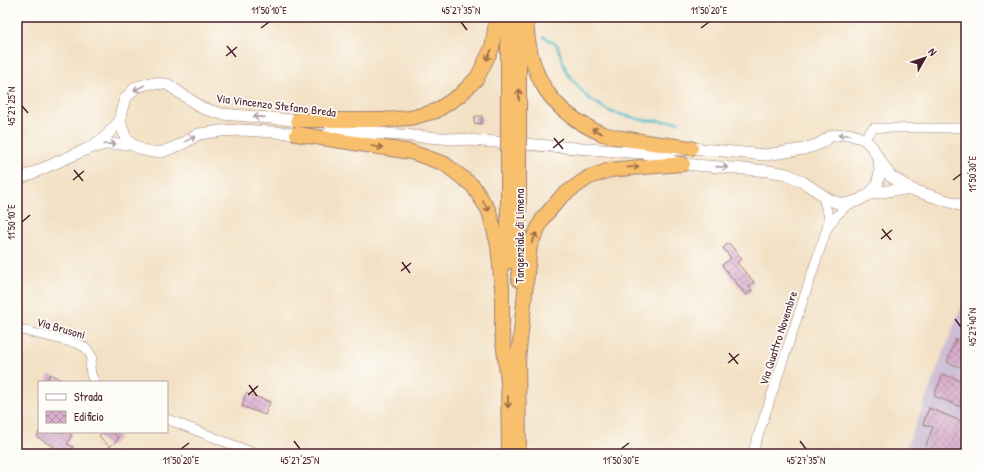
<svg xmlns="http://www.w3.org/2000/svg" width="983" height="471" font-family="'Patrick Hand',sans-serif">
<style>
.industrial{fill:#ccbed4}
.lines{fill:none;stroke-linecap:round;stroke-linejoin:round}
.stream{stroke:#4ab6c7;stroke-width:2.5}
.building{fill:url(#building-cross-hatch)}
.minor-casing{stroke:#9e8078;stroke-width:10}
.tertiary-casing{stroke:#9e8078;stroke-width:12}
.trunk-casing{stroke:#9e8078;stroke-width:16}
.minor{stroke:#fff;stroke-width:9}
.tertiary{stroke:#fff;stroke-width:11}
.trunk{stroke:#f8bf6c;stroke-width:14}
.trunk-bridge-casing{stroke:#9e8078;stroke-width:16;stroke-linecap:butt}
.trunk-bridge{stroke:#f8bf6c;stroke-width:14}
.oneway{stroke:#986748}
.oneway2{stroke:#ae9aa0}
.ticks{fill:none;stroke:#4a1f2b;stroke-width:1.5}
.labels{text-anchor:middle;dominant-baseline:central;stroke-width:3.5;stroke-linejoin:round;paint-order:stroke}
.street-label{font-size:12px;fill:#4a1f2b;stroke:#fdfcf7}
.neatline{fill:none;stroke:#4a1f2b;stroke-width:1.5}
.ticks-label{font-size:10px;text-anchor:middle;fill:#4a1f2b}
</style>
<defs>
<pattern id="building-cross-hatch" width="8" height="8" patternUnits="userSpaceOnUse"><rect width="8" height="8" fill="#d9aece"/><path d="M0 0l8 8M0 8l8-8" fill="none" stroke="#b28da7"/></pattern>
</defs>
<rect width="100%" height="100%" fill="#fdfcf7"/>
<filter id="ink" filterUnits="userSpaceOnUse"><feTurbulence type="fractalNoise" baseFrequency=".025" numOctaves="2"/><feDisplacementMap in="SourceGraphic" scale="8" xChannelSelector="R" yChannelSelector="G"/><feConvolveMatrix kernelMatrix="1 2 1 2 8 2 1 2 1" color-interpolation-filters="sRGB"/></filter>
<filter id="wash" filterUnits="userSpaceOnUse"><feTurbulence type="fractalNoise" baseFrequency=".012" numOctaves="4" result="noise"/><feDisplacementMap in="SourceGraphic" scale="16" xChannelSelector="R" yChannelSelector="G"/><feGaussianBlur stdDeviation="0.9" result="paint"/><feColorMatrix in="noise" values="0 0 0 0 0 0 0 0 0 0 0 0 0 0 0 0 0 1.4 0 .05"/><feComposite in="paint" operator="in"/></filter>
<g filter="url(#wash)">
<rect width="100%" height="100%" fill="#f3e1c5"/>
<polygon class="industrial" points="966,295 966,454 904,454"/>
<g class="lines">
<polyline class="stream" points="544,37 557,45 567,73 588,98 611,112 643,120 679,122"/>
</g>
<g id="blocks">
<g class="building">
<polygon points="475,116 482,116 481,124 474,123"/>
<polygon points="729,243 742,259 737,263 754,282 749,286 752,290 746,295 722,265 731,258 723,248"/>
<polygon points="956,339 966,343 966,369 947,362"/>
<polygon points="50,374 66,382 46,382"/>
<polygon points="943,374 966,383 966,409 934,396"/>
<polygon points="246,393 270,402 265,415 242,406"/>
<polygon points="929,408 966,423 966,454 923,454 933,427 923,424"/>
<polygon points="39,432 67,432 72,435 67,444 73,447 70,454 66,454 37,437"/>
<polygon points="102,432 113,432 119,438 110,447 99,436"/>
</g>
</g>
</g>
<g filter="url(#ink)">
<use href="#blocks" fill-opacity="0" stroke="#9e8078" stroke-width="1"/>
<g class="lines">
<defs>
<g id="minor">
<polyline points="864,139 869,133 873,128 966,128"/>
<polyline points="822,195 829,217 827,227"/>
<polyline points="17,329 79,344 87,349 92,357 90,366 91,375 95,382"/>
<polyline points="167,419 256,454"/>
<path d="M752 454 826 231C832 219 840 212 850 203"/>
</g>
<g id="tertiary">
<polyline points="120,121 103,139 87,149 106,144 131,144"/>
<polyline points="330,125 387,134 643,153 691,148 766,155 804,149 819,144 831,136 843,134 849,134 864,139 872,147 879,159 880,171 877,186 869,194 859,200 850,203 841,204 830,200 803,182 787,174 769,171 683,164 643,153"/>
<polyline points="305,134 240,130 221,131 199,134 182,144 162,152 152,152 143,150 131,144 125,136 120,121 121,112 125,99 136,87 151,83 167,84 202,108 222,114 305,121"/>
<polyline points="328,134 387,134"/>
<polyline points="880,160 890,176 913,190 966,207"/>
<polyline points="17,180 87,149"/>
<polyline points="869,194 894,190 913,190"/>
</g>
<g id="trunk">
<polyline points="508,17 508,133"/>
<path d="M526 17C528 74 549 112 603 134 609 136 615 137 621 138 644 142 667 145 691 148"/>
<polyline points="519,24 519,134"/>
<polyline points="298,120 381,120 410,118 436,111 460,95 477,78 492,48 497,17"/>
<polyline points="297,134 411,152 445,164 473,186 489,211 498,245 502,288 502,333 508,382"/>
<polyline points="508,153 508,262"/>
<polyline points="519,280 519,154"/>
<polyline points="518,350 519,454"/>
<polyline points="518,360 530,245 543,218 562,196 589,177 610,170 630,168 683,164"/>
<polyline points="508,373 509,454"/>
</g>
</defs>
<use href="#minor" class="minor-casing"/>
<use href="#tertiary" class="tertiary-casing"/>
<use href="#trunk" class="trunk-casing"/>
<use href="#minor" class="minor"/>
<use href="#tertiary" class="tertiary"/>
<use href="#trunk" class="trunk"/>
<defs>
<g id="trunk-bridge">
<polyline points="519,134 519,154"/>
<polyline points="508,153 508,133"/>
</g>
</defs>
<use href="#trunk-bridge" class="trunk-bridge-casing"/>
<use href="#trunk-bridge" class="trunk-bridge"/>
</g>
<defs><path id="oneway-shaft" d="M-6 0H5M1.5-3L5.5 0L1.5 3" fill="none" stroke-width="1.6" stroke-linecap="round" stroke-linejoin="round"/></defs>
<g class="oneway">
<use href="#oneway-shaft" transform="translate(489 55) rotate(117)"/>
<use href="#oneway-shaft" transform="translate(519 95) rotate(-90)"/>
<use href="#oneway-shaft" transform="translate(597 131) rotate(-153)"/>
<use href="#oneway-shaft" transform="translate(377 147) rotate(9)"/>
<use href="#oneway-shaft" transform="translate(633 167) rotate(-5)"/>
<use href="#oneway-shaft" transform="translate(486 206) rotate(58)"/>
<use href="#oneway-shaft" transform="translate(534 238) rotate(-65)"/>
<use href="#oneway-shaft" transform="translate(508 402) rotate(90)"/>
</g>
<g class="oneway2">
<use href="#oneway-shaft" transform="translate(139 88) rotate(153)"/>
<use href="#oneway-shaft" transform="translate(259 117) rotate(-176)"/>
<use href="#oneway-shaft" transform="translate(844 135) rotate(180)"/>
<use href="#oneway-shaft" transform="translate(190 139) rotate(-29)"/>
<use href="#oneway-shaft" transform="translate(110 144) rotate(-2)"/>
<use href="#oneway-shaft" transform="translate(722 167) rotate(4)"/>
</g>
</g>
<path class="ticks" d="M461 22 467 30M261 28 269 22M701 28 709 22M227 46 236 57M226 56 237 47M22 106 28 113M554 138 563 149M553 148 564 139M74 170 83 181M73 180 84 171M953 180 961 174M22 222 30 215M882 229 891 240M881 239 892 230M402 262 410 273M401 271 411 263M955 319 961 327M729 353 738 364M728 363 739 354M249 385 257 396M248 395 258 386M294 441 300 449M800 441 806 449M181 449 189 443M621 449 629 443"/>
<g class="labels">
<g class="street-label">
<text transform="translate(276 105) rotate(7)">Via Vincenzo Stefano Breda</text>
<text transform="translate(519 236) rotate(-90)">Tangenziale di Limena</text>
<text transform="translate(61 328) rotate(16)">Via Brusoni</text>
<text transform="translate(778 338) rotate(-72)">Via Quattro Novembre</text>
</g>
</g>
<rect width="983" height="471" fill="none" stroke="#fdfcf7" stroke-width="44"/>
<rect x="38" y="381" width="130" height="52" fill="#fdfcf7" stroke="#b5a4a5"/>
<rect x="46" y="394" width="20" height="6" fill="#ffffff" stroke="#b5a4a5"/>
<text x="74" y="401" font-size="12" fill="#4a1f2b">Strada</text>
<rect x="46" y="411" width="20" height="12" fill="url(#building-cross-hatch)" stroke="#b5a4a5"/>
<text x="74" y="421" font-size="12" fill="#4a1f2b">Edificio</text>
<g transform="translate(925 58) rotate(51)" stroke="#fdfcf7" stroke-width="3" paint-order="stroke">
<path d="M0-3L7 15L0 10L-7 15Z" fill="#4a1f2b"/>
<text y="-6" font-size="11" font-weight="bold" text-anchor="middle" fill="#4a1f2b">N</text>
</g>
<rect x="22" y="22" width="939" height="427" class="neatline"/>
<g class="ticks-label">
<text x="269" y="14">11°50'10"E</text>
<text x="461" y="14">45°27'35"N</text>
<text x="709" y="14">11°50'20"E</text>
<text transform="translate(11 106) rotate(-90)" y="4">45°27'25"N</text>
<text transform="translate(972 174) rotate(-90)" y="4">11°50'30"E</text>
<text transform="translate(11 222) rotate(-90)" y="4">11°50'10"E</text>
<text transform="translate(972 327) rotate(-90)" y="4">45°27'40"N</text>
<text x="181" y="464">11°50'20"E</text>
<text x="300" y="464">45°27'25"N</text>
<text x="621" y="464">11°50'30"E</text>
<text x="806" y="464">45°27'35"N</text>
</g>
</svg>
